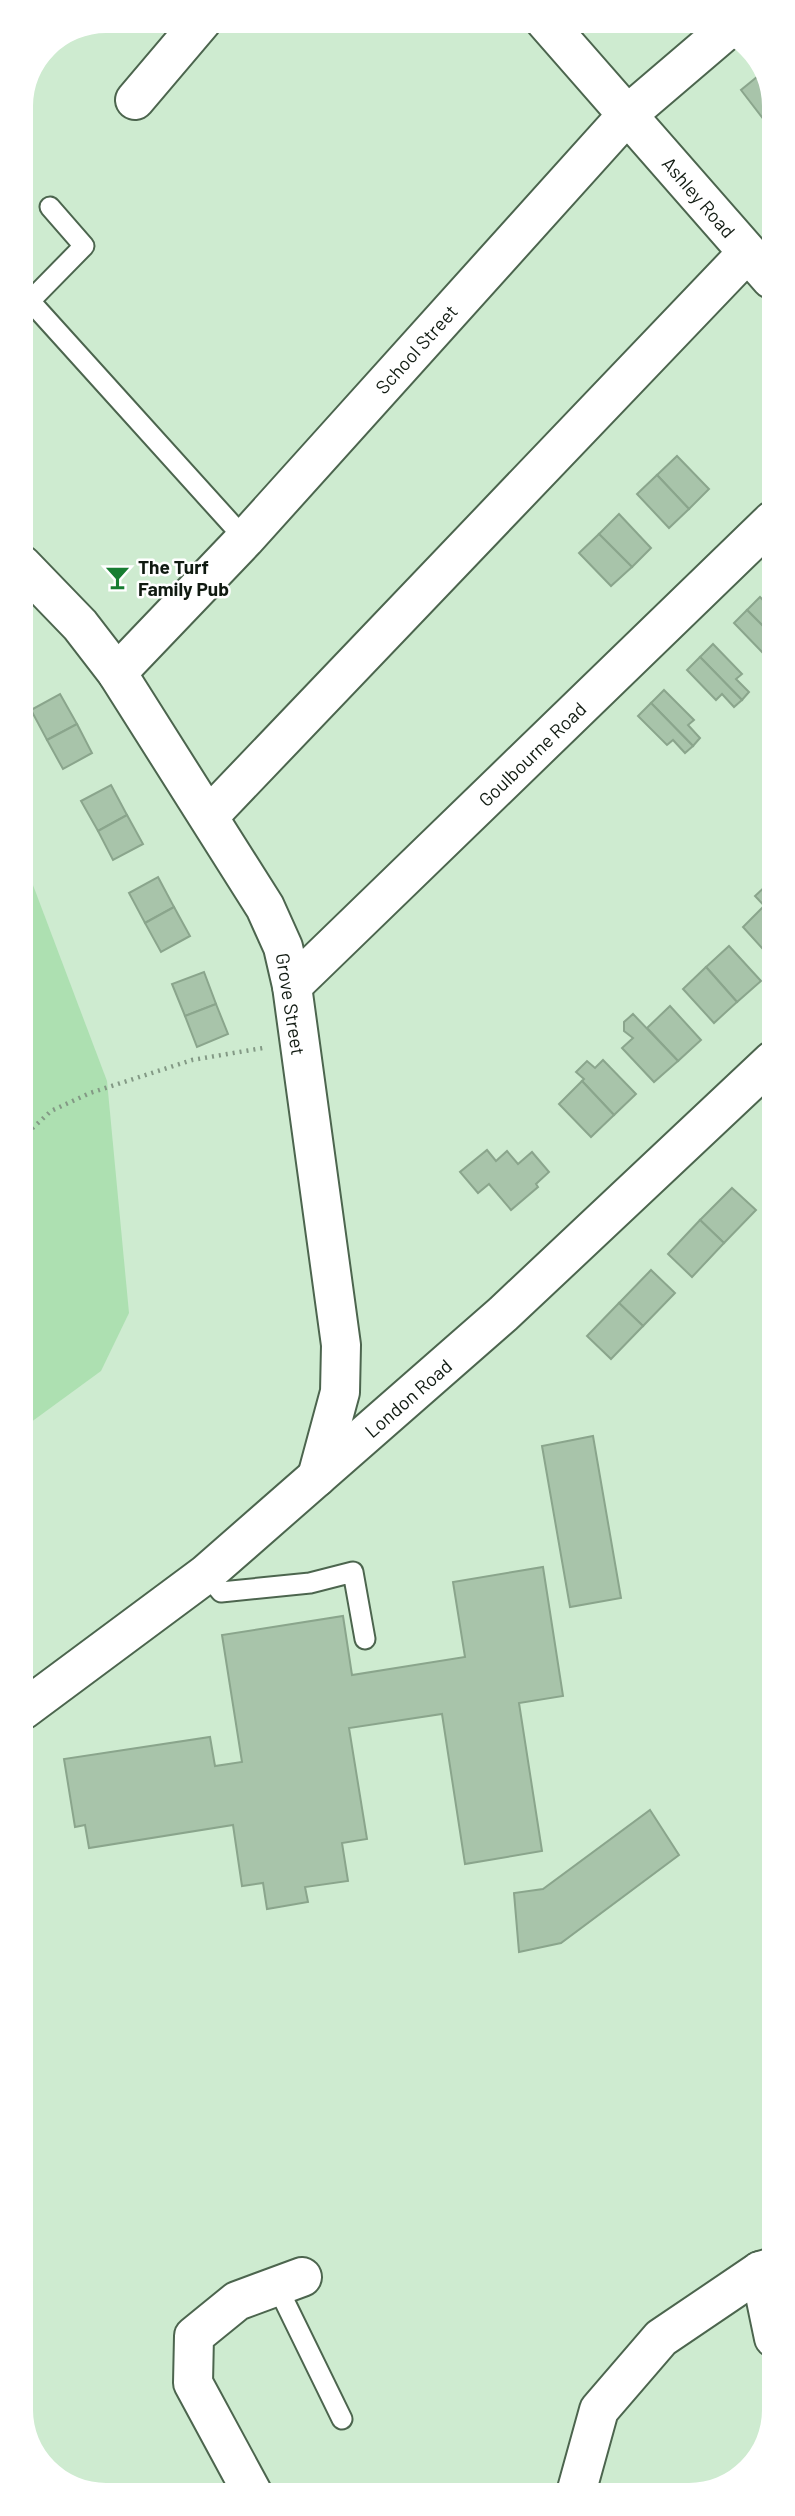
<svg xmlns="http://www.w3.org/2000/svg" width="795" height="2516" font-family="Barlow,sans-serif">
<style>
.green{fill:#ade0b1}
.building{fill:#a8c4aa;stroke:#8aa58c;stroke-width:2}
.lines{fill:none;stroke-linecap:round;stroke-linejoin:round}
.lane-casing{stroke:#4c654e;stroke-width:23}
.street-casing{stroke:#4c654e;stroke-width:42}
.path{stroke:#839985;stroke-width:4.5;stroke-dasharray:2 5;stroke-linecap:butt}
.lane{stroke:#fff;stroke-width:19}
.street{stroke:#fff;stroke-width:38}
.labels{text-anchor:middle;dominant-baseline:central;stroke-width:5;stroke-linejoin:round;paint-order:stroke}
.street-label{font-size:19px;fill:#101a11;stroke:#fff}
.poi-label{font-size:19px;font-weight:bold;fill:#101a11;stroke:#fff;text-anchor:start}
</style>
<rect width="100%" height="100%" fill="#ceebd0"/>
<polygon class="green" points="22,856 107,1081 129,1313 101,1371 23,1428"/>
<g class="building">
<polygon points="763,72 771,84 771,129 741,90"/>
<polygon points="677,456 709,489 689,509 657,475"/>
<polygon points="657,475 689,509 669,528 637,494"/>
<polygon points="619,514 651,548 632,567 599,534"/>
<polygon points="599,534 632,567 611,586 579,553"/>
<polygon points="760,597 772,609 772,635 747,610"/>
<polygon points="747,610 772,635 772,650 769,647 763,653 734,623"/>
<polygon points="713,644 742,674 736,679 749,692 742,700 700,657"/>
<polygon points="700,657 742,700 734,707 722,694 716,700 687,670"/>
<polygon points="664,690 694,720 688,725 700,738 693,746 651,703"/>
<polygon points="60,694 77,724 47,740 31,710"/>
<polygon points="651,703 693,746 685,753 673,740 667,745 638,716"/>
<polygon points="77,724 92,753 63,769 47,740"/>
<polygon points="111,785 127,815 98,831 81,801"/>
<polygon points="127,815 143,844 113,860 98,831"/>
<polygon points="158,877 174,907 145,923 129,893"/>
<polygon points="770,882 772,885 772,914 755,896"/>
<polygon points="764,906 772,914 772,959 743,927"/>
<polygon points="174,907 190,936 161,952 145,923"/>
<polygon points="729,946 761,981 737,1002 706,967"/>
<polygon points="706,967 737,1002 714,1023 683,989"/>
<polygon points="204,972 216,1004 185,1016 172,984"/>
<polygon points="216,1004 228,1034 197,1047 185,1016"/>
<polygon points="670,1006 701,1040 678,1061 647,1028"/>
<polygon points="633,1014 678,1061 654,1082 622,1048 633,1038 624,1031 624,1022"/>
<polygon points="603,1060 636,1094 614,1115 582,1081 584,1079 576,1072 587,1061 595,1068"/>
<polygon points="582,1081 614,1115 591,1137 559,1104"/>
<polygon points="487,1150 496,1161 507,1151 518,1164 532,1152 549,1172 536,1184 538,1187 511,1210 489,1184 478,1193 460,1172"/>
<polygon points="732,1188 756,1210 724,1243 700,1220"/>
<polygon points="700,1220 724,1243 692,1277 668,1254"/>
<polygon points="651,1270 675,1293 643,1326 619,1303"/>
<polygon points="619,1303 643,1326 611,1359 587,1336"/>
<polygon points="593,1436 621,1598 570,1607 542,1446"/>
<polygon points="543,1567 563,1696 519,1703 542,1851 465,1864 442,1714 349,1728 367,1839 342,1843 348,1881 305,1887 308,1902 267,1909 263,1883 242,1886 233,1825 89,1848 85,1825 75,1827 64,1759 210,1737 215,1766 242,1762 222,1635 343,1616 352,1675 465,1657 453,1582"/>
<polygon points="650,1810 679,1855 561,1943 519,1952 514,1893 543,1889"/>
</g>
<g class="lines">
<defs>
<g id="lane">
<polyline points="50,207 84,246 30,301 245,539"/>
<polyline points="206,1574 221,1592 310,1583 353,1572 365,1639"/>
<polyline points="277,2286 342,2419"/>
</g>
<g id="street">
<polyline points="545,21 771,279"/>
<polyline points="135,100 202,21"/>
<polyline points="22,565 80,625 117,673 265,907 283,947 292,986 341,1345 340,1392 317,1477"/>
<polyline points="117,673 245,539 627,115 723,33"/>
<polyline points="209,816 747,253"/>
<polyline points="292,986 772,521"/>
<polyline points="23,1710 206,1574 503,1314 772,1061"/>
<polyline points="760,2271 774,2338"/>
<polyline points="576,2493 599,2410 661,2338 760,2271 774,2267"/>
<polyline points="253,2494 193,2383 194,2336 237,2301 302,2277"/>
</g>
</defs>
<use href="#lane" class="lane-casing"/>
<use href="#street" class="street-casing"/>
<g class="path">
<polyline points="22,1138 51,1111 90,1093 192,1060 263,1048"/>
<polyline points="23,1339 27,1353"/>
</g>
<use href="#lane" class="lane"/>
<use href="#street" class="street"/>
</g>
<defs>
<symbol id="bar-bare" viewBox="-9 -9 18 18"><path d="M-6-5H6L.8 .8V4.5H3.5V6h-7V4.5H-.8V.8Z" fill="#177d31" stroke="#fff" stroke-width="2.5" paint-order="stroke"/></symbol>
</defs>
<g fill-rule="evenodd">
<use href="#bar-bare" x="100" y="560" width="35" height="35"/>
</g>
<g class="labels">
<g class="street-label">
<text transform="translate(699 197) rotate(49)">Ashley Road</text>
<text transform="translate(416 349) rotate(-48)">School Street</text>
<text transform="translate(532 754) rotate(-44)">Goulbourne Road</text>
<text transform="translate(291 1004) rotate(81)">Grove Street</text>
<text transform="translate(408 1398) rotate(-41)">London Road</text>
</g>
<g class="poi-label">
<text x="138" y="566">The Turf<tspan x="138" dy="22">Family Pub</tspan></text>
</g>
</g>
<path d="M0 0H795V2516H0ZM106 33H689A73 73 0 0 1 762 106V2410A73 73 0 0 1 689 2483H106A73 73 0 0 1 33 2410V106A73 73 0 0 1 106 33Z" fill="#fff" fill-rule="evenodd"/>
</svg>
